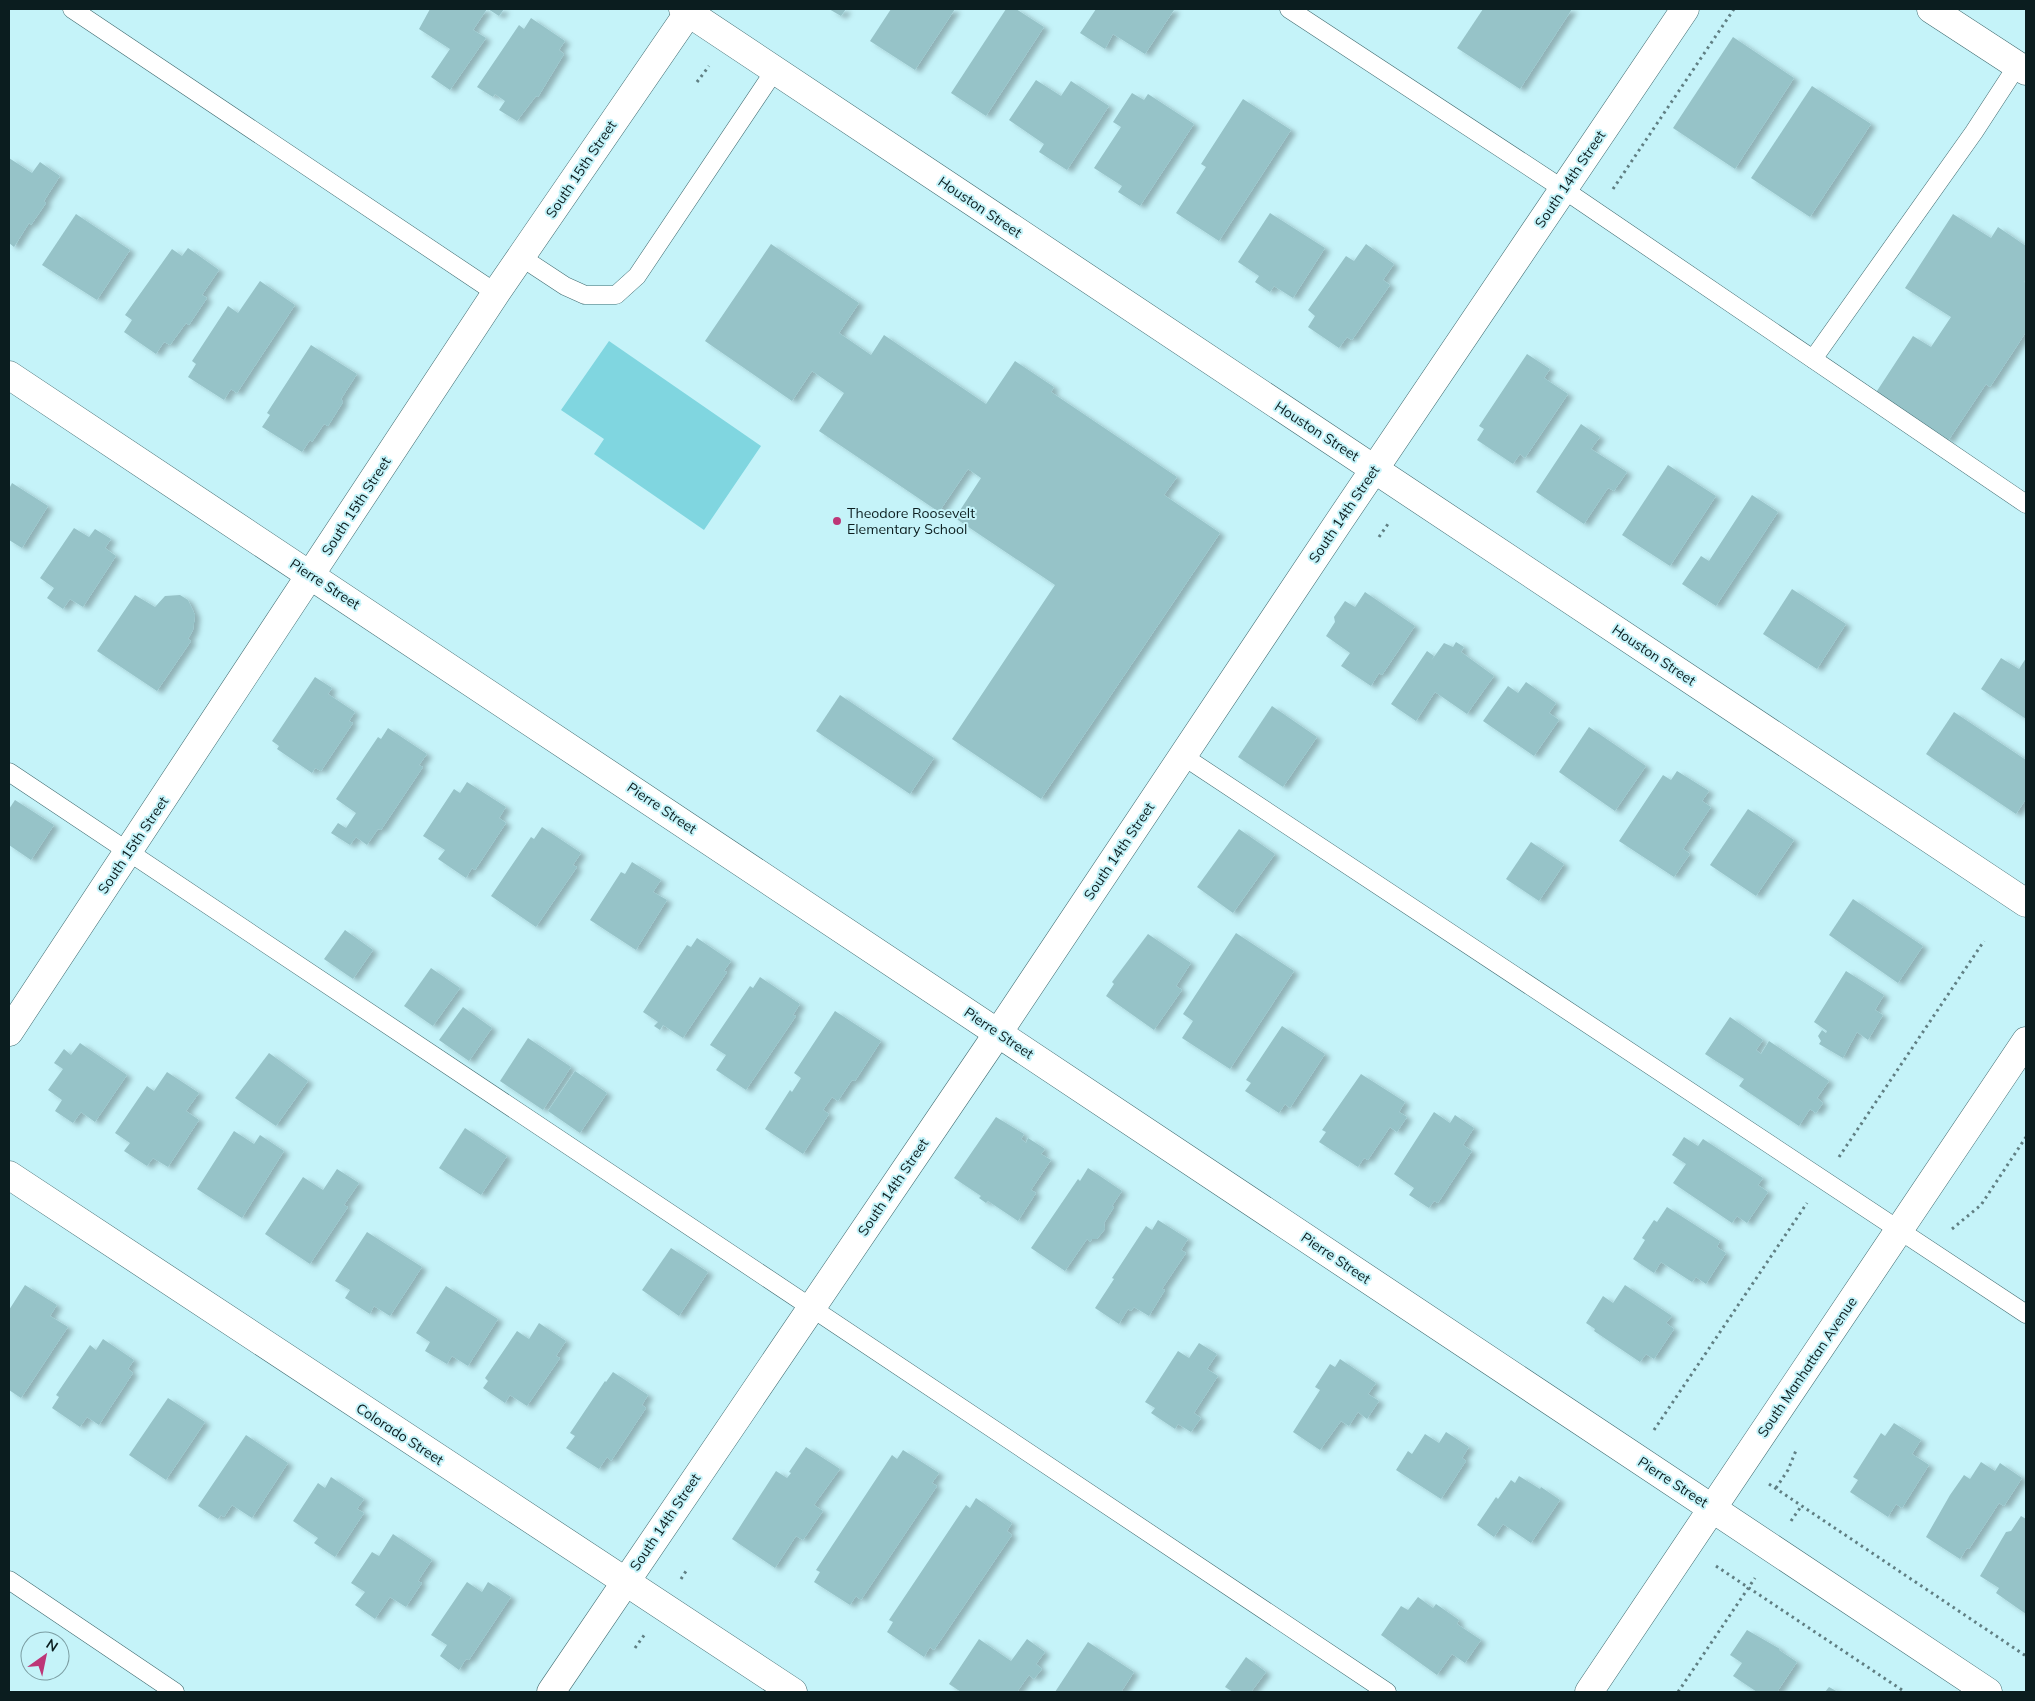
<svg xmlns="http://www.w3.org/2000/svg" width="2035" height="1701" font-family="Mulish,sans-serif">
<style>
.green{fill:#80d6e0}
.building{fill:#96c3c8;filter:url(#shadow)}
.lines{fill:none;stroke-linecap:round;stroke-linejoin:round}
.lane-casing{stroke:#3f6a6f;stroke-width:19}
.street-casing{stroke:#3f6a6f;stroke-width:29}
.secondary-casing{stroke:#3f6a6f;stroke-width:29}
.path{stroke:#607f83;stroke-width:3;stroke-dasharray:2.5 4;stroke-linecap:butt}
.lane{stroke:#fff;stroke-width:18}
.street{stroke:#fff;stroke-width:28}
.secondary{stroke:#fff;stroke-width:28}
.poi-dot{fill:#bd3677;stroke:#c5f3f9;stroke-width:2}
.labels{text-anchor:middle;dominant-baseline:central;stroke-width:4;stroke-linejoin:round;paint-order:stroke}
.street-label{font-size:14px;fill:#0b1d1f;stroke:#c5f3f9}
.poi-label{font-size:14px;fill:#0b1d1f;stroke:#c5f3f9;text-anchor:start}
</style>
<defs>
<filter id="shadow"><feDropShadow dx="5.5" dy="3" stdDeviation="2.5" flood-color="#0004"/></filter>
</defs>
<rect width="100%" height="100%" fill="#c5f3f9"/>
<polygon class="green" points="609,341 761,446 704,530 594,454 604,439 561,410"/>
<g class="building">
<polygon points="430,9 487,9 473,30 486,38 450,90 431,77 450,49 419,29"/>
<polygon points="488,9 504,9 499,16"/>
<polygon points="829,9 846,9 841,16"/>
<polygon points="891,9 955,9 915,70 870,41"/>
<polygon points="1006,9 1016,9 1044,27 986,116 951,93"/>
<polygon points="1096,9 1172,9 1174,10 1145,54 1113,34 1105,49 1080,33"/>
<polygon points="1483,9 1572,9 1520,89 1457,48"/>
<polygon points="531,18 565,41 559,50 564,54 538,97 536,96 517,121 499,110 505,101 495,94 493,97 477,87 519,25 524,29"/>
<polygon points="1733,37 1794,78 1735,169 1673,128"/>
<polygon points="1036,80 1061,96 1071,81 1109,106 1067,170 1039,152 1044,144 1009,120"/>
<polygon points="1812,86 1871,124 1810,217 1751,178"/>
<polygon points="1132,93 1144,100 1148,94 1194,124 1140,206 1118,192 1122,186 1094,168 1121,127 1113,122"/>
<polygon points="1243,99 1291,130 1219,241 1176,213 1206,167 1201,164"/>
<polygon points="9,158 32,173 40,162 60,176 44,201 46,203 31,225 29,223 14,247 9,243"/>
<polygon points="1270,213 1325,248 1293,298 1274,286 1270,292 1255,282 1259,276 1238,262"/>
<polygon points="76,214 130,250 97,300 42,265"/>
<polygon points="1953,214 1991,238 1998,227 2026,246 2026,278 2024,282 2026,283 2026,332 1990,387 1986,384 1948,441 1875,394 1913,336 1931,347 1951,317 1905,288"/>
<polygon points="771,244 859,303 839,333 871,355 884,335 986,404 1015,361 1054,387 1051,392 1177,477 1164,495 1220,533 1041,799 952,739 1055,585 955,518 981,478 968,469 939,512 819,431 844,393 812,371 792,401 705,341"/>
<polygon points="1366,244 1394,264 1383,280 1390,285 1352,340 1347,337 1339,348 1308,327 1315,316 1308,310 1346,256 1354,261"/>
<polygon points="188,248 219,270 202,295 207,298 189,325 186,323 170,345 164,342 156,354 124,332 132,320 125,315 172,249 182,256"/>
<polygon points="260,281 295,305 237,393 231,389 224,400 188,377 196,364 192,361 228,306 238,313"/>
<polygon points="311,345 357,374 341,399 343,402 328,426 324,424 312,442 310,440 302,452 262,427 270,415 267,413"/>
<polygon points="1527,354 1550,369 1544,378 1568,394 1525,458 1520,454 1513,464 1477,440 1484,429 1479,426"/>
<polygon points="1581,424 1600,437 1591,449 1627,472 1614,491 1608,488 1584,524 1536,492"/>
<polygon points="1668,465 1716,496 1670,566 1622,535"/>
<polygon points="12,483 48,506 22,548 9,540 9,489"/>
<polygon points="1752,495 1778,512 1716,606 1682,584 1701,556 1709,561"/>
<polygon points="74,528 89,537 95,529 111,539 105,548 116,556 83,607 70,599 63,609 47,598 54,588 40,578"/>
<polygon points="1792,589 1846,624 1817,669 1763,634"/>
<polygon points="1365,592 1415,626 1382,675 1379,673 1371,686 1341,666 1350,653 1326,636 1335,622 1334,617 1345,601 1355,607"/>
<polygon points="135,595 155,607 165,596 180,595 188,600 195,615 193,630 188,639 191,641 157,691 97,651"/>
<polygon points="1456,642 1464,647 1461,652 1494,676 1467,714 1435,692 1416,721 1391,704 1427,651 1434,656 1431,661 1444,643 1453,647"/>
<polygon points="2001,658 2019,669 2026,658 2026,719 1981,689"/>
<polygon points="315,677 332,688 328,694 355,712 349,721 353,723 321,771 315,768 312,773 277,749 279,746 272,741"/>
<polygon points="1526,682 1556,703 1549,713 1559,720 1534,756 1483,721 1508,686 1518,693"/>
<polygon points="840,695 934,758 910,794 816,731"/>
<polygon points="1272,706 1317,737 1283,787 1238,757"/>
<polygon points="1954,712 2026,760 2026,799 2016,814 1926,754"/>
<polygon points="1589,727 1646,766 1615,811 1559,772"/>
<polygon points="388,728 427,754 419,765 423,767 381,830 378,829 367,845 356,837 350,845 331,833 338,823 346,828 356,813 336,799 378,737 381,739"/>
<polygon points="1677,771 1709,791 1702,801 1711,807 1683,849 1690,854 1674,877 1619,841 1663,775 1671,780"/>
<polygon points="467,782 506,807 499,818 506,823 475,870 472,868 466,878 438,859 445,850 423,836 454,789 460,793"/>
<polygon points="15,800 54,825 31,860 9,845 9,809"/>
<polygon points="1748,809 1794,840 1756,896 1710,865"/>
<polygon points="542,827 581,853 573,865 577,867 536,927 491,896 531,837 534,839"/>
<polygon points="1239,829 1275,854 1233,913 1197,887"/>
<polygon points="1531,842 1564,864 1539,901 1506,879"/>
<polygon points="632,862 661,880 653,892 667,900 636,950 590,920 621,872 625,874"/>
<polygon points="1853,899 1923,946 1898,983 1829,935"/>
<polygon points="345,930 373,950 353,979 324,959"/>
<polygon points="1236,933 1294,971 1230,1069 1182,1038 1193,1021 1183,1014"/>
<polygon points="1148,934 1191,963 1176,986 1182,990 1154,1030 1106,996 1114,984 1112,982"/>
<polygon points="697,938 731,961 724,971 727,972 683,1038 663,1025 660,1030 654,1026 658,1022 643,1012 687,945 691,947"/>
<polygon points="431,968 460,988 433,1026 404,1006"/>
<polygon points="1846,971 1884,995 1875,1010 1883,1015 1868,1040 1857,1032 1843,1058 1819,1044 1821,1041 1818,1036 1822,1030 1826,1033 1827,1031 1814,1022"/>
<polygon points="760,977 800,1004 793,1015 796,1016 746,1090 716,1070 726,1055 710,1045 750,986 753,988"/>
<polygon points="463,1007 492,1028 469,1061 439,1040"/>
<polygon points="835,1011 881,1041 855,1081 852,1080 838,1101 832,1097 823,1110 829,1114 803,1154 765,1129 790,1090 792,1092 801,1078 794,1073"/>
<polygon points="1730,1017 1763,1040 1756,1050 1761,1054 1769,1041 1829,1081 1817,1098 1823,1103 1816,1113 1810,1109 1799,1126 1739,1086 1744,1079 1705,1054"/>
<polygon points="1282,1026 1325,1054 1290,1108 1285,1104 1279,1113 1245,1091 1251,1083 1246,1080"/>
<polygon points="528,1038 571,1067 543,1110 500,1081"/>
<polygon points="80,1043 127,1075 95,1122 81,1112 73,1123 55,1111 62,1100 48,1090 63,1069 54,1063 64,1049 71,1055"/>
<polygon points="269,1053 308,1081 276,1126 235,1098"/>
<polygon points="575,1071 607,1093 580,1133 548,1111"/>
<polygon points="167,1072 199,1093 186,1111 199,1120 168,1167 153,1158 147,1166 124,1151 130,1143 115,1133 147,1086 154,1091"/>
<polygon points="1361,1074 1405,1102 1399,1112 1407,1117 1397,1132 1390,1127 1368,1160 1364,1158 1358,1167 1319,1142 1326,1132 1322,1130"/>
<polygon points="1434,1112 1450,1123 1455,1115 1474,1128 1463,1145 1472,1151 1438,1203 1434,1201 1429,1208 1409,1195 1414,1188 1394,1174"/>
<polygon points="996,1117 1024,1134 1021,1139 1026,1143 1028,1138 1045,1149 1041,1154 1051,1160 1031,1190 1036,1193 1018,1221 988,1201 986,1203 979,1198 981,1196 954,1178"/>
<polygon points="465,1128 507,1156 481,1195 439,1168"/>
<polygon points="234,1131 254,1144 260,1135 284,1151 242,1218 197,1189"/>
<polygon points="1684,1137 1698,1146 1703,1139 1763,1178 1758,1185 1768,1192 1747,1223 1737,1216 1732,1223 1673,1183 1686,1164 1672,1155"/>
<polygon points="1088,1168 1122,1191 1112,1206 1114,1207 1104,1223 1105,1229 1097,1239 1092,1239 1090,1242 1087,1239 1065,1271 1031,1248 1078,1179 1080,1181"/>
<polygon points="337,1169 359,1183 344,1205 348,1207 310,1264 265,1234 303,1177 323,1190"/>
<polygon points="1667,1207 1720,1241 1717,1247 1726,1253 1706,1284 1696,1277 1692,1282 1661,1262 1654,1273 1633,1259 1645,1240 1642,1238 1654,1220 1657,1222"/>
<polygon points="1158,1220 1188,1239 1181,1250 1186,1253 1162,1289 1165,1290 1149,1316 1134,1307 1131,1311 1128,1309 1119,1324 1095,1308 1114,1279 1112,1278 1146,1226 1152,1230"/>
<polygon points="367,1232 422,1267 390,1316 374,1306 370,1314 345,1298 350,1290 335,1281"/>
<polygon points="671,1248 708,1272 679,1316 642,1290"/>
<polygon points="25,1285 57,1305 50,1316 68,1327 21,1398 9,1390 9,1310"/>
<polygon points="1625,1285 1672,1316 1666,1323 1674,1329 1654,1359 1646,1354 1640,1362 1594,1331 1595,1329 1586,1323 1603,1296 1613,1303"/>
<polygon points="446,1286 498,1319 468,1366 452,1356 447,1364 425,1351 430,1342 416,1333"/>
<polygon points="539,1323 566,1341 556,1356 560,1358 527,1406 510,1395 505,1403 483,1388 488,1381 485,1378 517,1331 529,1339"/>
<polygon points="103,1339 134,1360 128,1369 133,1373 99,1425 87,1417 80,1427 52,1408 59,1397 56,1395 90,1345 96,1350"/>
<polygon points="1199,1343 1217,1354 1207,1369 1218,1376 1194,1413 1201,1418 1191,1432 1178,1424 1175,1429 1151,1413 1155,1408 1145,1402 1178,1351 1189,1358"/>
<polygon points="1340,1359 1376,1383 1368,1394 1379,1401 1367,1419 1358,1412 1349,1426 1341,1421 1320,1450 1293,1432 1320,1390 1315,1387 1330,1364 1335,1367"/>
<polygon points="613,1372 648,1395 642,1405 646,1408 611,1461 607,1457 599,1469 566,1448 575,1436 570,1433 605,1381 606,1382"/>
<polygon points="168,1398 205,1422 166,1480 129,1455"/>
<polygon points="1894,1423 1921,1440 1912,1454 1929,1465 1902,1508 1896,1504 1888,1517 1850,1492 1858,1480 1853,1477 1881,1433 1885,1436"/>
<polygon points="1446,1432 1469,1447 1462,1458 1466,1461 1441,1499 1396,1470 1408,1451 1412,1454 1425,1434 1439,1443"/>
<polygon points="246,1435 288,1463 252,1518 232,1505 224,1517 221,1515 218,1519 198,1506"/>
<polygon points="806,1447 840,1469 814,1505 823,1511 803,1540 796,1536 775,1568 732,1539 776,1471 787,1478 791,1473 789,1472"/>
<polygon points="903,1450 939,1473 932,1483 937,1486 861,1600 856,1596 850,1605 814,1582 820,1572 816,1570 892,1455 897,1459"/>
<polygon points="1981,1462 1995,1471 2000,1463 2022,1478 2004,1506 1999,1503 1969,1549 1967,1548 1960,1559 1926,1537 1950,1495 1964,1475 1970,1479"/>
<polygon points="1519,1476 1540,1489 1541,1487 1560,1500 1531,1543 1503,1524 1494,1537 1477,1525 1496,1497 1498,1499 1511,1480 1515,1483"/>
<polygon points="331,1477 364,1499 357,1509 364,1513 335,1557 314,1543 318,1538 293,1521 318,1483 325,1488"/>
<polygon points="976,1498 1012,1523 1007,1531 1012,1535 934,1650 930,1647 924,1657 887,1632 893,1622 889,1620 966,1505 970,1508"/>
<polygon points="2021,1516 2026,1519 2026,1614 1996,1593 1999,1588 1980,1576 2006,1532 2011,1531"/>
<polygon points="393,1534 432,1560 418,1581 422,1583 406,1607 390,1597 375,1619 355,1605 365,1592 351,1583 372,1552 379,1556"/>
<polygon points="467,1582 482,1592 488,1582 511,1597 469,1660 466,1659 459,1670 440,1656 447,1645 431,1635"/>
<polygon points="1418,1597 1433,1608 1436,1604 1459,1620 1457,1624 1481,1640 1465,1663 1452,1654 1437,1675 1381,1635 1401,1606 1408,1610"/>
<polygon points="1747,1630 1780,1649 1779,1650 1797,1662 1777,1692 1757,1692 1733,1676 1742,1663 1730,1655"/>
<polygon points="979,1639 1011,1661 1027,1639 1045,1652 1036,1664 1042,1669 1034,1679 1029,1675 1017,1692 961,1692 949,1684"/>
<polygon points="1088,1642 1134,1672 1121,1692 1055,1692"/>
<polygon points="1246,1657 1266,1672 1251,1692 1233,1692 1225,1687"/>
<polygon points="1829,1687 1838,1692 1825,1692"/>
</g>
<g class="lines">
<defs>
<g id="lane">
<polyline points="72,9 496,293"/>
<polyline points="1289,9 1563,189 2026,504"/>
<polyline points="521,257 565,286 585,295 616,295 637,276 775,70"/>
<polyline points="1813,359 1974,132 2017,66"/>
<polyline points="1183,756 2026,1314"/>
<polyline points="9,772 1387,1692"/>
<polyline points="9,1580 175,1692"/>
</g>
<g id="street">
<polyline points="683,9 2026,903"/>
<polyline points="9,375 1988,1692"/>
<polyline points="9,1032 496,293 691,9"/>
<polyline points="9,1175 793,1692"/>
<polyline points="551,1692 998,1033 1340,520 1685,9"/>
</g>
<g id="secondary">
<polyline points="1931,9 2026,71"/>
<polyline points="1589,1692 2026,1041"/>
</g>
</defs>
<use href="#lane" class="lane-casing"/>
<use href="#street" class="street-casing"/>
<use href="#secondary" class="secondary-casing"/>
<g class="path">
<polyline points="697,82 709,66"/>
<polyline points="1613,189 1734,9"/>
<polyline points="1379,537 1390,521"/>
<polyline points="1839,1157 1984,941"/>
<polyline points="1952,1229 1981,1205 2026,1137"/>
<polyline points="1654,1430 1807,1203"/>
<polyline points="1769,1484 2026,1656"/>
<polyline points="1776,1488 1788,1470 1797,1448"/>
<polyline points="1791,1521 1802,1505"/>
<polyline points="1716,1566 1905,1692"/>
<polyline points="681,1579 688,1568"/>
<polyline points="635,1648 645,1634"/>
<polyline points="1678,1692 1755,1578"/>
</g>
<use href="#lane" class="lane"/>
<use href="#street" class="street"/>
<use href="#secondary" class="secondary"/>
</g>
<circle class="poi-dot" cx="837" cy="521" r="5"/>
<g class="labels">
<g class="street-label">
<text transform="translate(581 169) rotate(-56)">South 15th Street</text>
<text transform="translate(1570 179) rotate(-56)">South 14th Street</text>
<text transform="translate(980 207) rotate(34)">Houston Street</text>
<text transform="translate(1317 431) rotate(33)">Houston Street</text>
<text transform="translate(356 506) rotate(-57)">South 15th Street</text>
<text transform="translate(1344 514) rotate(-56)">South 14th Street</text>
<text transform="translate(325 584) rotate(33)">Pierre Street</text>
<text transform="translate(1654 655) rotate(34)">Houston Street</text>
<text transform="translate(662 808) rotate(34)">Pierre Street</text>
<text transform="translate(133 845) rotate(-56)">South 15th Street</text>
<text transform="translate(1119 851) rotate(-56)">South 14th Street</text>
<text transform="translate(999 1033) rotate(34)">Pierre Street</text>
<text transform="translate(893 1187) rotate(-56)">South 14th Street</text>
<text transform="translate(1336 1258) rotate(34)">Pierre Street</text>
<text transform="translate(1807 1367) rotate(-56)">South Manhattan Avenue</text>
<text transform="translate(400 1434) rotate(33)">Colorado Street</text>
<text transform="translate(1673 1482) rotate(33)">Pierre Street</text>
<text transform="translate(665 1522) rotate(-56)">South 14th Street</text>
</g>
<g class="poi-label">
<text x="847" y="513">Theodore Roosevelt<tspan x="847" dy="16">Elementary School</tspan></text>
</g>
</g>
<rect width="2035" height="1701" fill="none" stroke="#0b1d1f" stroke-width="20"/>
<g transform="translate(45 1656) rotate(33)"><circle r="24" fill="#c5f3f9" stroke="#7b9da2"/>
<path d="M0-4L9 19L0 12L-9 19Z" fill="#bd3677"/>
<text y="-8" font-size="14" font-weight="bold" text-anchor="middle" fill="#0b1d1f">N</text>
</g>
</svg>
